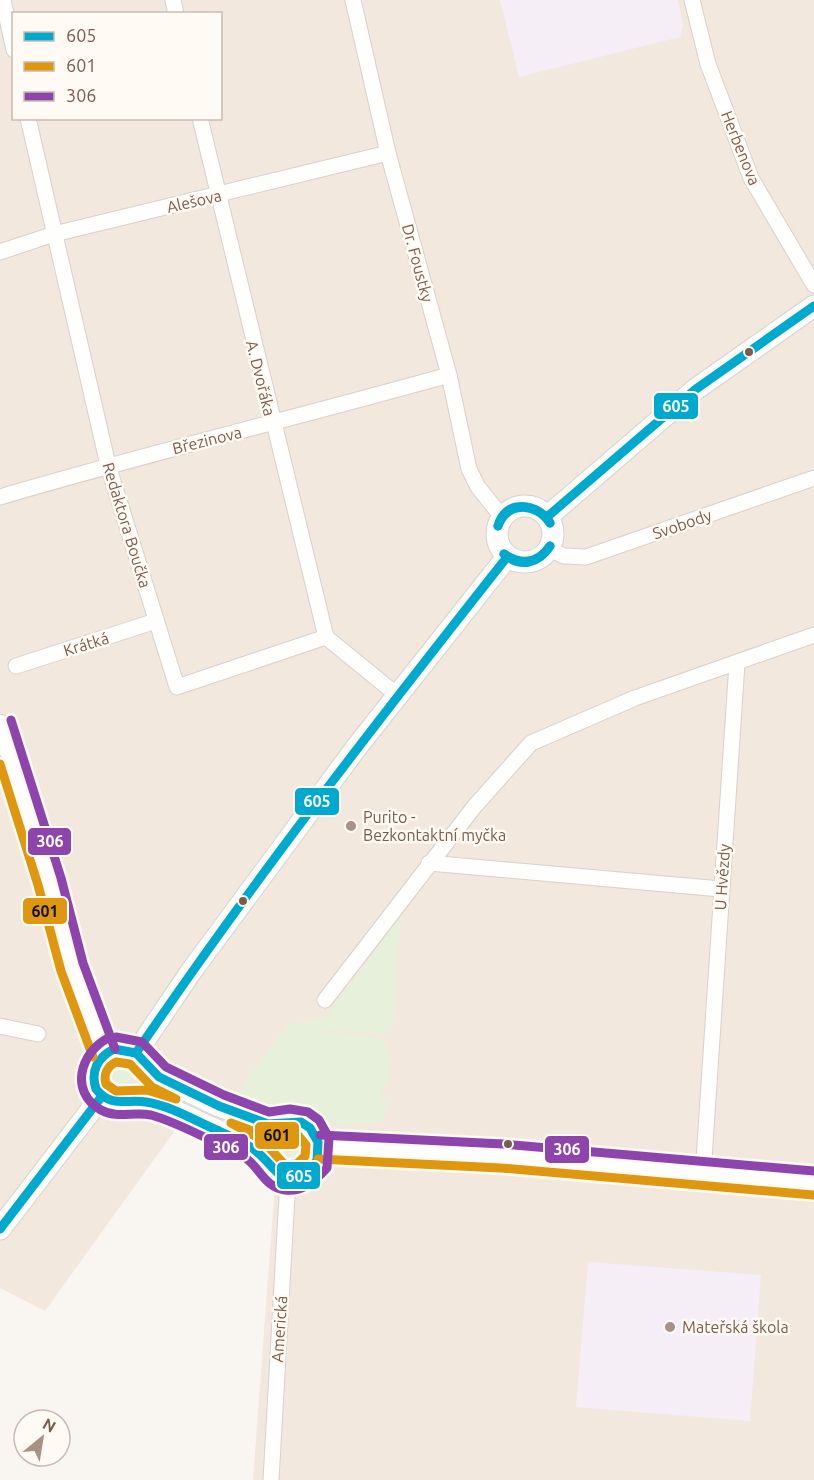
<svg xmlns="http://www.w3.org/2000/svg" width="814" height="1480" font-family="Ubuntu,sans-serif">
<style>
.residential{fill:#f2e8de;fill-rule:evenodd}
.education{fill:#f6eef6}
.green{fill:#e7f0db}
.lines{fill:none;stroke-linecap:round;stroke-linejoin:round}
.minor-casing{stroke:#d7d1cb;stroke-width:17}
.tertiary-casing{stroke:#d7d1cb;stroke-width:20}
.secondary-casing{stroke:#d9d2cb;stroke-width:23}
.minor{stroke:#fefefd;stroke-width:15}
.tertiary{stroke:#fefefd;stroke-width:18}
.secondary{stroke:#fefefd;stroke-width:21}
.bus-1-casing{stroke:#fffaf3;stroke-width:14}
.bus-2-casing{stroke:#fffaf3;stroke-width:14}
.bus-3-casing{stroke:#fffaf3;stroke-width:14}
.bus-1{stroke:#00a9ce;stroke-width:9}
.bus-2{stroke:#de970f;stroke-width:9}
.bus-3{stroke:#8e44ad;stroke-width:9}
.bus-dot{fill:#7a5c4d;stroke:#fffaf3;stroke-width:2}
.poi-dot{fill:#a69286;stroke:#fffaf3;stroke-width:2}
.labels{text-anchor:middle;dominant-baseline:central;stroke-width:5;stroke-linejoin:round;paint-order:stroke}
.street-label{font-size:16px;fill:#7a5c4d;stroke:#fffaf3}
.poi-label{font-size:16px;fill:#7a5c4d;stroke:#fffaf3;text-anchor:start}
.line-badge{stroke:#fffaf3;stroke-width:2}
.badge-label{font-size:16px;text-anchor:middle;font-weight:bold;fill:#fff}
.pale-badge-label{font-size:16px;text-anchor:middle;font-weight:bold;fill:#111}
</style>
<rect width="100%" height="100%" fill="#f9f5f0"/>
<path class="residential" d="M0 0H814V1480H253L277 1158 191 1108 45 1311 0 1288ZM14 14H220V118H14Z"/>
<g class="education">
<polygon points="500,0 678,0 683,24 680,37 519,77"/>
<polygon points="588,1262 761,1275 750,1421 576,1407"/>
</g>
<g class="green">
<path d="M401 911 393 1026 383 1034 312 1029 382 1039C394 1051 391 1067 389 1083L383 1086 381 1099 387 1100C388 1112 384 1121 371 1124 357 1128 287 1118 269 1114 258 1112 246 1104 235 1099L240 1088 287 1026 327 1016 380 946 373 941Z"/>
<circle cx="120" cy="1076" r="13"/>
<polygon points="156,1083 261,1129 297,1135 305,1142 305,1156 295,1165 283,1164 271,1153 150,1096"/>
</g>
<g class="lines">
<defs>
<g id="minor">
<polyline points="3,0 14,50"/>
<polyline points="173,0 176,14"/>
<polyline points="353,0 388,153 449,375 469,469 478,487 502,517"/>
<polyline points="692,0 708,64 751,178 814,285"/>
<polyline points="28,118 108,465 177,687 326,637"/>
<polyline points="200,118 326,637"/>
<polyline points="0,252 54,234 388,153"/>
<path d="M0 497C149 453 299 417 449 375"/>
<polyline points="549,549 564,556 586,557 814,478"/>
<polyline points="326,637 397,695"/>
<polyline points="16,666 156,621"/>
<polyline points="429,863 721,889"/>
<polyline points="325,1000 474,807 531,743 635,698 814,635"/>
<polyline points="0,1026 38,1034"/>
<polyline points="703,1174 737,663"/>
<polyline points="271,1480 288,1178"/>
</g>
<g id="tertiary">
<polyline points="0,724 50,882 72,967 104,1053"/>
<polyline points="319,1147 502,1156 814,1183"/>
</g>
<g id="secondary">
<circle cx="525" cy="534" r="28"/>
<polyline points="547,517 696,389 814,306"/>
<path d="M114 1049 136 1053 159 1077 219 1106 268 1124 290 1121 301 1122 310 1128 318 1142 317 1161 303 1175C272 1186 273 1164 255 1150 244 1141 228 1135 214 1129 193 1120 169 1106 146 1102 133 1100 121 1106 109 1101 83 1090 91 1057 114 1049Z"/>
<polyline points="136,1053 190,973 356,748 507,557"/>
<polyline points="0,1229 102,1096"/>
</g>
</defs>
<use href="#minor" class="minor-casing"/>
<use href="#tertiary" class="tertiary-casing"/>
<use href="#secondary" class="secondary-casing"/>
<use href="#minor" class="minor"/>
<use href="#tertiary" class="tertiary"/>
<use href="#secondary" class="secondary"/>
<defs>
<g id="bus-1">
<polyline points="547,517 696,389 814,306"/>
<path d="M498 526C505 498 539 503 550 523"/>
<path d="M498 526C508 500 537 503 550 523"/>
<path d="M504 554C521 565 538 564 550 546"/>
<path d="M504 554C520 568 539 564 550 546"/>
<path d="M114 1049 136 1053 159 1077 219 1106 268 1124 301 1122 310 1128 318 1142 317 1161C283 1195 282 1173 256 1151 245 1142 232 1137 219 1131 195 1121 172 1106 146 1102 126 1099 111 1108 96 1089 90 1071 98 1057 114 1049Z"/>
<path d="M136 1053C252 882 379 719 507 557"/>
<polyline points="0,1229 102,1096"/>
</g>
<g id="bus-2">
<polyline points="0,764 38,885 61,971 93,1057"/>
<path d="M116 1062 130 1064 152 1087 176 1099 147 1090 116 1091 106 1084C103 1074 108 1066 116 1062Z"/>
<polygon points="231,1123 266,1136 297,1134 306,1145 305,1156 297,1164 285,1165 262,1140"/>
<polyline points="318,1159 501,1168 813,1195"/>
</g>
<g id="bus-3">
<polyline points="11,720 61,878 83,963 115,1049"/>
<path d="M108 1038C80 1053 69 1092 101 1110 117 1119 134 1111 151 1115 176 1122 199 1135 223 1146 231 1149 240 1153 247 1159 260 1169 266 1188 285 1190 304 1192 315 1181 327 1168L329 1138 319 1120 308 1112 290 1109 269 1112 224 1095 166 1067 142 1042 116 1037"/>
<polyline points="320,1135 503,1144 814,1171"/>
</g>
</defs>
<use href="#bus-1" class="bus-1-casing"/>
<use href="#bus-2" class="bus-2-casing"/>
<use href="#bus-3" class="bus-3-casing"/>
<use href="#bus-1" class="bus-1"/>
<use href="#bus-2" class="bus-2"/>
<use href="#bus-3" class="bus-3"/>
</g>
<g class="bus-dot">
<circle cx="749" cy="352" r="5"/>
<circle cx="243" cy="901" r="5"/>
<circle cx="508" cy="1144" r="5"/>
</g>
<g class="poi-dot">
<circle cx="351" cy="826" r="6"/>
<circle cx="670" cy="1327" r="6"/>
</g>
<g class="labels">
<g class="street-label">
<text transform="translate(741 148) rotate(68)">Herbenova</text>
<text transform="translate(194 201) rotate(-13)">Alešova</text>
<text transform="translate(418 263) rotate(75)">Dr. Foustky</text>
<text transform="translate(261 378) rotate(76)">A. Dvořáka</text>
<text transform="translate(207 440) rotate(-14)">Březinova</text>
<text transform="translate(682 524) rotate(-19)">Svobody</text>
<text transform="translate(127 525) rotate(73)">Redaktora Boučka</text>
<text transform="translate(86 644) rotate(-17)">Krátká</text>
<text transform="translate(722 877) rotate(-86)">U Hvězdy</text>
<text transform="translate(279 1329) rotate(-86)">Americká</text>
</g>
<g class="poi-label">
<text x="363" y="817">Purito -<tspan x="363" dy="18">Bezkontaktní myčka</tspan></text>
<text x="682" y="1327">Mateřská škola</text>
</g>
</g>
<g class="line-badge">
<rect x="653" y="392" width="46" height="28" rx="6" fill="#00a9ce"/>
<rect x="294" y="787" width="46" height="29" rx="6" fill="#00a9ce"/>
<rect x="27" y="827" width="45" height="29" rx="6" fill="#8e44ad"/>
<rect x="22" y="897" width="46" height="28" rx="6" fill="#de970f"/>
<rect x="254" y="1121" width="46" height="29" rx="6" fill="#de970f"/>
<rect x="203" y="1133" width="46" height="28" rx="6" fill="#8e44ad"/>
<rect x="544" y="1135" width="46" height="29" rx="6" fill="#8e44ad"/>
<rect x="276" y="1161" width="45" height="29" rx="6" fill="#00a9ce"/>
</g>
<g class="badge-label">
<text x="676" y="412">605</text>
<text x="317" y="807">605</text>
<text x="50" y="847">306</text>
<text x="226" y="1153">306</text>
<text x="567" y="1155">306</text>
<text x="299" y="1182">605</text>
</g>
<g class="pale-badge-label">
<text x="45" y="917">601</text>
<text x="277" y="1141">601</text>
</g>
<rect x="12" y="12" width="210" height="108" fill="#fffaf3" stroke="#cabbb1" stroke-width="1.5"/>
<rect x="24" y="32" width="30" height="9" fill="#00a9ce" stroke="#cabbb1" stroke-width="1.5"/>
<text x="66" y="42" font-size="18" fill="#7a5c4d">605</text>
<rect x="24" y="62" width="30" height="9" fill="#de970f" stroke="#cabbb1" stroke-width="1.5"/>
<text x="66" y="72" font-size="18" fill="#7a5c4d">601</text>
<rect x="24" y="92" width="30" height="9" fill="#8e44ad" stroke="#cabbb1" stroke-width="1.5"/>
<text x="66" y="102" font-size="18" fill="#7a5c4d">306</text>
<g transform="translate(42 1438) rotate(30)"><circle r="28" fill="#fffaf3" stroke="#cabbb1" stroke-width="1.5"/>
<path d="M0-4.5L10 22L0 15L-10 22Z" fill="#a69286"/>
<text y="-9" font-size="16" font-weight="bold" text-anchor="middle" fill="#7a5c4d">N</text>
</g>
</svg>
